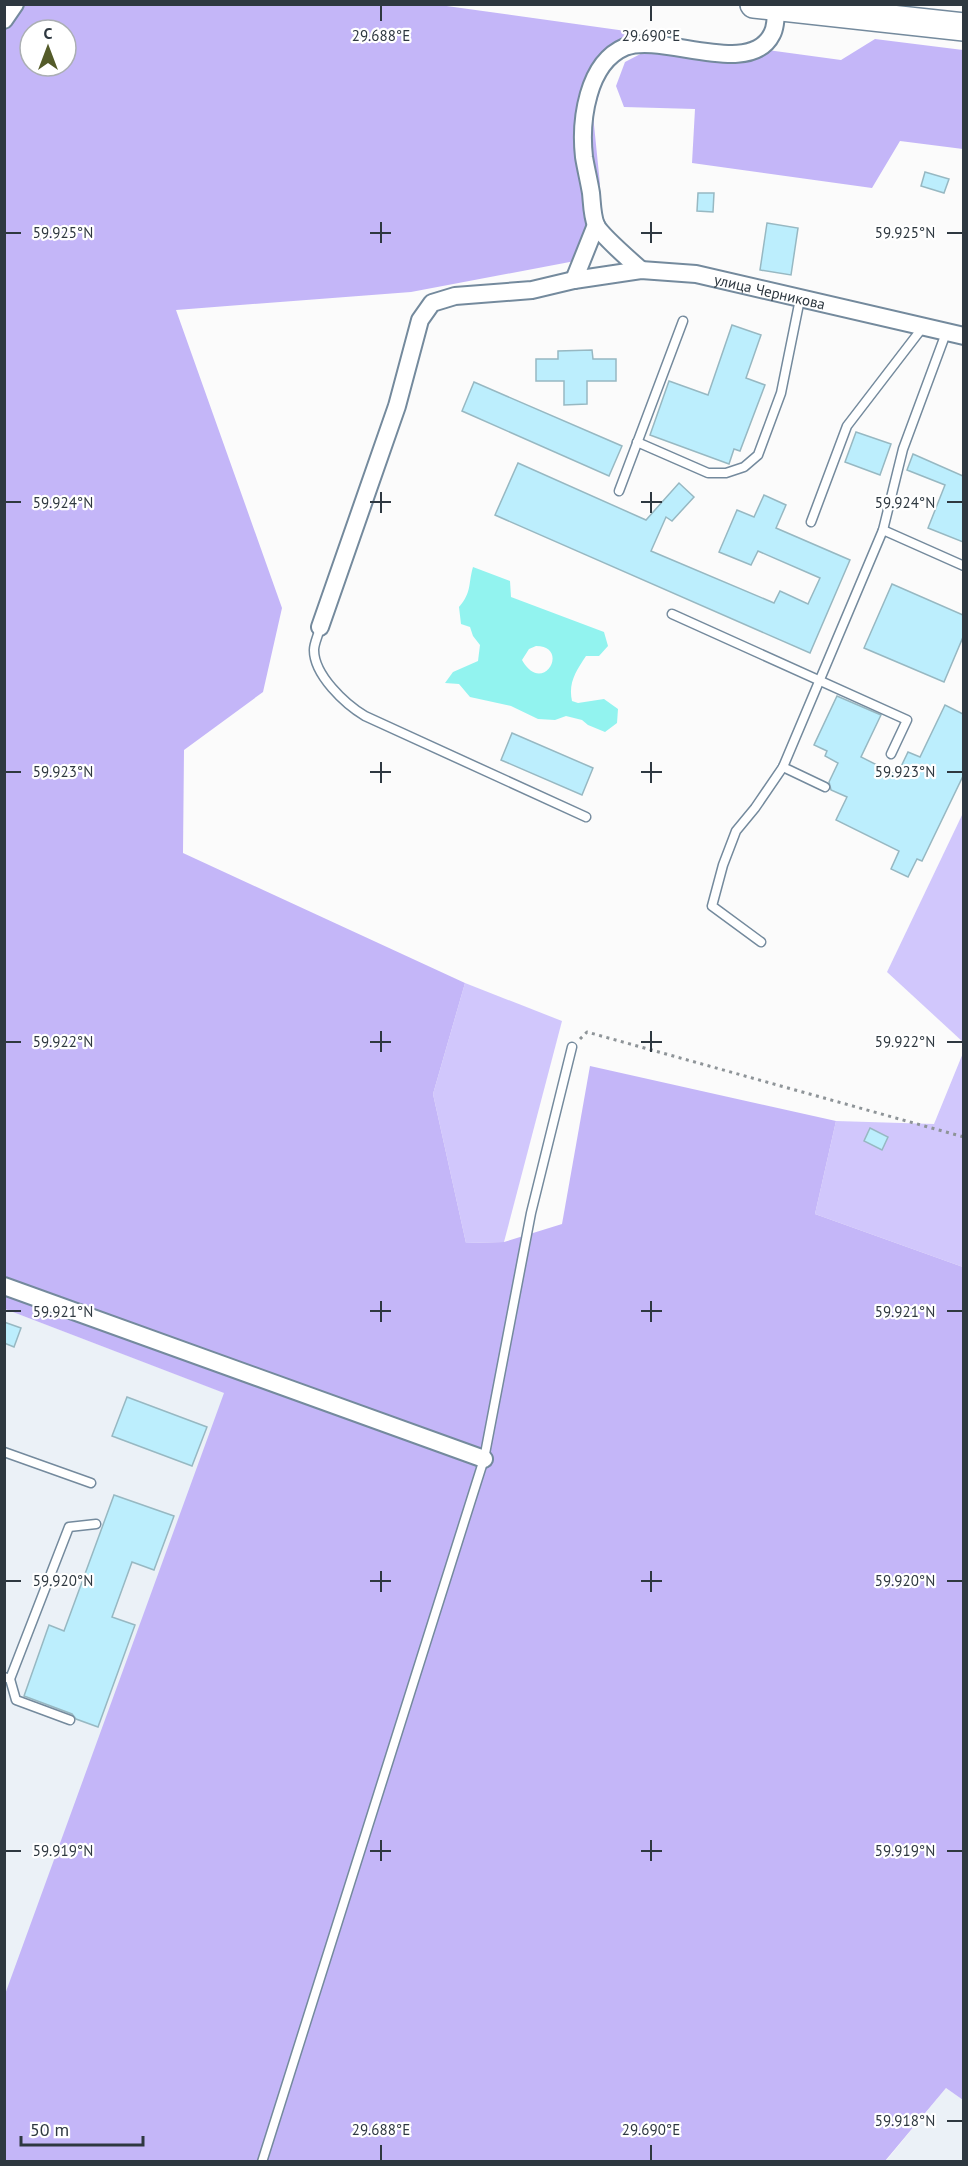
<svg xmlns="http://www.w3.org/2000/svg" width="968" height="2166" font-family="'PT Sans',sans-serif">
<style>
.built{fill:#ebf1f7}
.green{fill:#d1c7fc}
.forest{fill:#c4b6f8;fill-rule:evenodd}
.water{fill:#92f3ef;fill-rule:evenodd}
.building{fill:#bceefd;stroke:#97b8c2;stroke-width:1.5}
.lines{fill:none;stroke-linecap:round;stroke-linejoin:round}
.service-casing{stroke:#748a9d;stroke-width:11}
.minor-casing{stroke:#748a9d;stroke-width:20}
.primary-casing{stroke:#748a9d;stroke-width:30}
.path{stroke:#8e9498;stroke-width:3;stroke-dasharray:3 4.5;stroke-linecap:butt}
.service{stroke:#fff;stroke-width:8}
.minor{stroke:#fff;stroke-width:16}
.primary{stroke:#fff;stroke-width:27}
.ticks{fill:none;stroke:#2e3840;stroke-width:2}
.labels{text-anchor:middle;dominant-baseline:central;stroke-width:4.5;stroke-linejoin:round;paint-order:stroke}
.street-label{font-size:15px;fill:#2e3840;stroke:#fff}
.ticks-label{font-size:15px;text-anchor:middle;fill:#2e3840;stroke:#fff;stroke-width:4.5;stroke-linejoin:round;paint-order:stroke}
</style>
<rect width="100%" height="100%" fill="#fbfbfb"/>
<g class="built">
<polygon points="5,1309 225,1393 5,1997"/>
<polygon points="946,2088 963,2100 963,2161 885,2162"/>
</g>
<g class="green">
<polygon points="963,813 963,1042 887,972"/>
<polygon points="465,983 562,1021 504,1242 466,1243 433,1094"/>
<polygon points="963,1053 963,1267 815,1214 836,1121 934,1124"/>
</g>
<g class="forest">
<path d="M432 4 633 32 620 46 605 74 593 115 600 184 575 261 411 292 176 310 282 608 263 692 184 750 183 853 465 983 433 1094 466 1243 504 1242 562 1224 590 1066 836 1121 815 1214 963 1267V2100L946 2088 885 2161H5L4 1997 224 1393 5 1309V5ZM30 30H66V66H30Z"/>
<polygon points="875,39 963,50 963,149 900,141 872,188 692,163 695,109 624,107 616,86 625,62 650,49 737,46 841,60"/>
</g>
<path class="water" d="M473 567 510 581 511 597 604 632 608 646 599 656H586C576 671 568 683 572 701L578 703 604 699 618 709 617 723 605 732 588 725 582 720 566 716 555 720 538 719 511 706 470 697 459 684 445 683 453 672 478 661 480 645 473 636 470 627 461 624 459 607C472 592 468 584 473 567ZM536 646C571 646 543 697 522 660L529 649Z"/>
<g class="building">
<polygon points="925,172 949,179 944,193 921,186"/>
<polygon points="698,193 714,193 713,212 697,211"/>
<polygon points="767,223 798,228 791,275 760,270"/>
<polygon points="732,325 761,335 746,378 765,385 740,451 734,449 729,464 650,435 669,381 708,395"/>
<polygon points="592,350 593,359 616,359 616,381 587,381 587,404 564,405 564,381 536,381 536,359 558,359 558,351"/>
<polygon points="474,382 622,446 609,476 462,411"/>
<polygon points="856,432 891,444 880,475 845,462"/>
<polygon points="913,454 963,476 963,542 928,528 945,485 907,470"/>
<polygon points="518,463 646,520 679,483 694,497 672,521 666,517 651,551 774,603 780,591 808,604 820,578 758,551 751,565 719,552 737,510 754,517 764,495 786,505 776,528 850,560 810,653 495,515"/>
<polygon points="892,584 963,615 963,637 944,682 864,648"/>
<polygon points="837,696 881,715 861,757 897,775 908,752 920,757 945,705 963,714 963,776 922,861 917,859 908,877 891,869 899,851 836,820 847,797 831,790 829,782 838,763 825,756 827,751 814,745"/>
<polygon points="512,733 593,768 582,795 501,760"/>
<polygon points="870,1128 888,1137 882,1150 864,1141"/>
<polygon points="4,1322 21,1328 14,1347 4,1343"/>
<polygon points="127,1397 207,1427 192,1466 112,1436"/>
<polygon points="114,1495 174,1516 154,1570 132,1562 112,1617 135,1625 98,1727 76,1719 72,1714 24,1696 49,1625 64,1631"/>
</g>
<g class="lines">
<defs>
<g id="service">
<polyline points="637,442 708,473 726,473 744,467 758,455 781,393 800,299"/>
<polyline points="619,491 683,321"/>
<polyline points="811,522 847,426 923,327"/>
<polyline points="883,530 964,566"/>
<polyline points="672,614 907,720 891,754"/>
<path d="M320 627C319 634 314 643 314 650 314 675 345 704 365 716L586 817"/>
<polyline points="783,767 825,787"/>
<polyline points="761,942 712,906 723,865 736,831 755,808 783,767 883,530 903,449 946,333"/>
<polyline points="4,1452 91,1483"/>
<polyline points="4,1677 10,1679 69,1527 96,1524"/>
<polyline points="10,1679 16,1700 70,1720"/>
<polyline points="262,2162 484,1459 531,1213 572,1047"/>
</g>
<g id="minor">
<polyline points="4,20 15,4"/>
<path d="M641 270C632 262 600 234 596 225 592 216 592 202 591 193 589 181 586 169 584 157 580 121 587 63 625 47 662 32 750 79 772 34 776 27 776 15 776 7"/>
<polyline points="574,280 596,225"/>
<path id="s1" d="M320 627 397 406 420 320 432 303 455 296 532 290 574 280 641 270 696 274 964 336"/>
<polyline points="4,1286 484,1459"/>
</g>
<polyline id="primary" points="754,4 964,27"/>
</defs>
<use href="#service" class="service-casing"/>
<use href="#minor" class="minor-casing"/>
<use href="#primary" class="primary-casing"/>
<polyline class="path" points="580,1039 587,1032 964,1137"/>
<use href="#service" class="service"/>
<use href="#minor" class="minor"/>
<use href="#primary" class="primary"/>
</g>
<path class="ticks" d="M381 6V21M651 6V21M381 222V243M651 222V243M6 233H21M370 233H391M641 233H662M947 233H962M381 492V513M651 492V513M6 502H21M370 502H391M641 502H662M947 502H962M381 762V783M651 762V783M6 772H21M370 772H391M641 772H662M947 772H962M381 1031V1052M651 1031V1052M6 1042H21M370 1042H391M641 1042H662M947 1042H962M381 1301V1322M651 1301V1322M6 1311H21M370 1311H391M641 1311H662M947 1311H962M381 1571V1592M651 1571V1592M6 1581H21M370 1581H391M641 1581H662M947 1581H962M381 1840V1861M651 1840V1861M6 1851H21M370 1851H391M641 1851H662M947 1851H962M947 2121H962M381 2145V2160M651 2145V2160"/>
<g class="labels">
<g class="street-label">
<text stroke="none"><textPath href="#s1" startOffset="687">улица Черникова</textPath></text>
</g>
</g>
<g class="ticks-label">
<text x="381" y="41">29.688°E</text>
<text x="651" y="41">29.690°E</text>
<text x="63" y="238">59.925°N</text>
<text x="905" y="238">59.925°N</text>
<text x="63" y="508">59.924°N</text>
<text x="905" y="508">59.924°N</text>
<text x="63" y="777">59.923°N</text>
<text x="905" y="777">59.923°N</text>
<text x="63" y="1047">59.922°N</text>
<text x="905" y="1047">59.922°N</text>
<text x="63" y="1317">59.921°N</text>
<text x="905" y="1317">59.921°N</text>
<text x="63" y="1586">59.920°N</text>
<text x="905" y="1586">59.920°N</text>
<text x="63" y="1856">59.919°N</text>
<text x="905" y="1856">59.919°N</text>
<text x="905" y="2126">59.918°N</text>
<text x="381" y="2135">29.688°E</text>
<text x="651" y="2135">29.690°E</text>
</g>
<rect width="968" height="2166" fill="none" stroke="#2e3840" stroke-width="12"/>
<g transform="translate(48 48)"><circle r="28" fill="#ffffff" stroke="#abafb3" stroke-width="1.5"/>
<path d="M0-4.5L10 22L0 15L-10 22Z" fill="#545b29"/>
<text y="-9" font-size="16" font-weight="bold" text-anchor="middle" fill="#2e3840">С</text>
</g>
<path d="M21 2136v9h122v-9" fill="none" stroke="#2e3840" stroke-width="3"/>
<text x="30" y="2136" font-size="18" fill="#2e3840" stroke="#ffffff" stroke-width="4.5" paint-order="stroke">50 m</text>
</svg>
